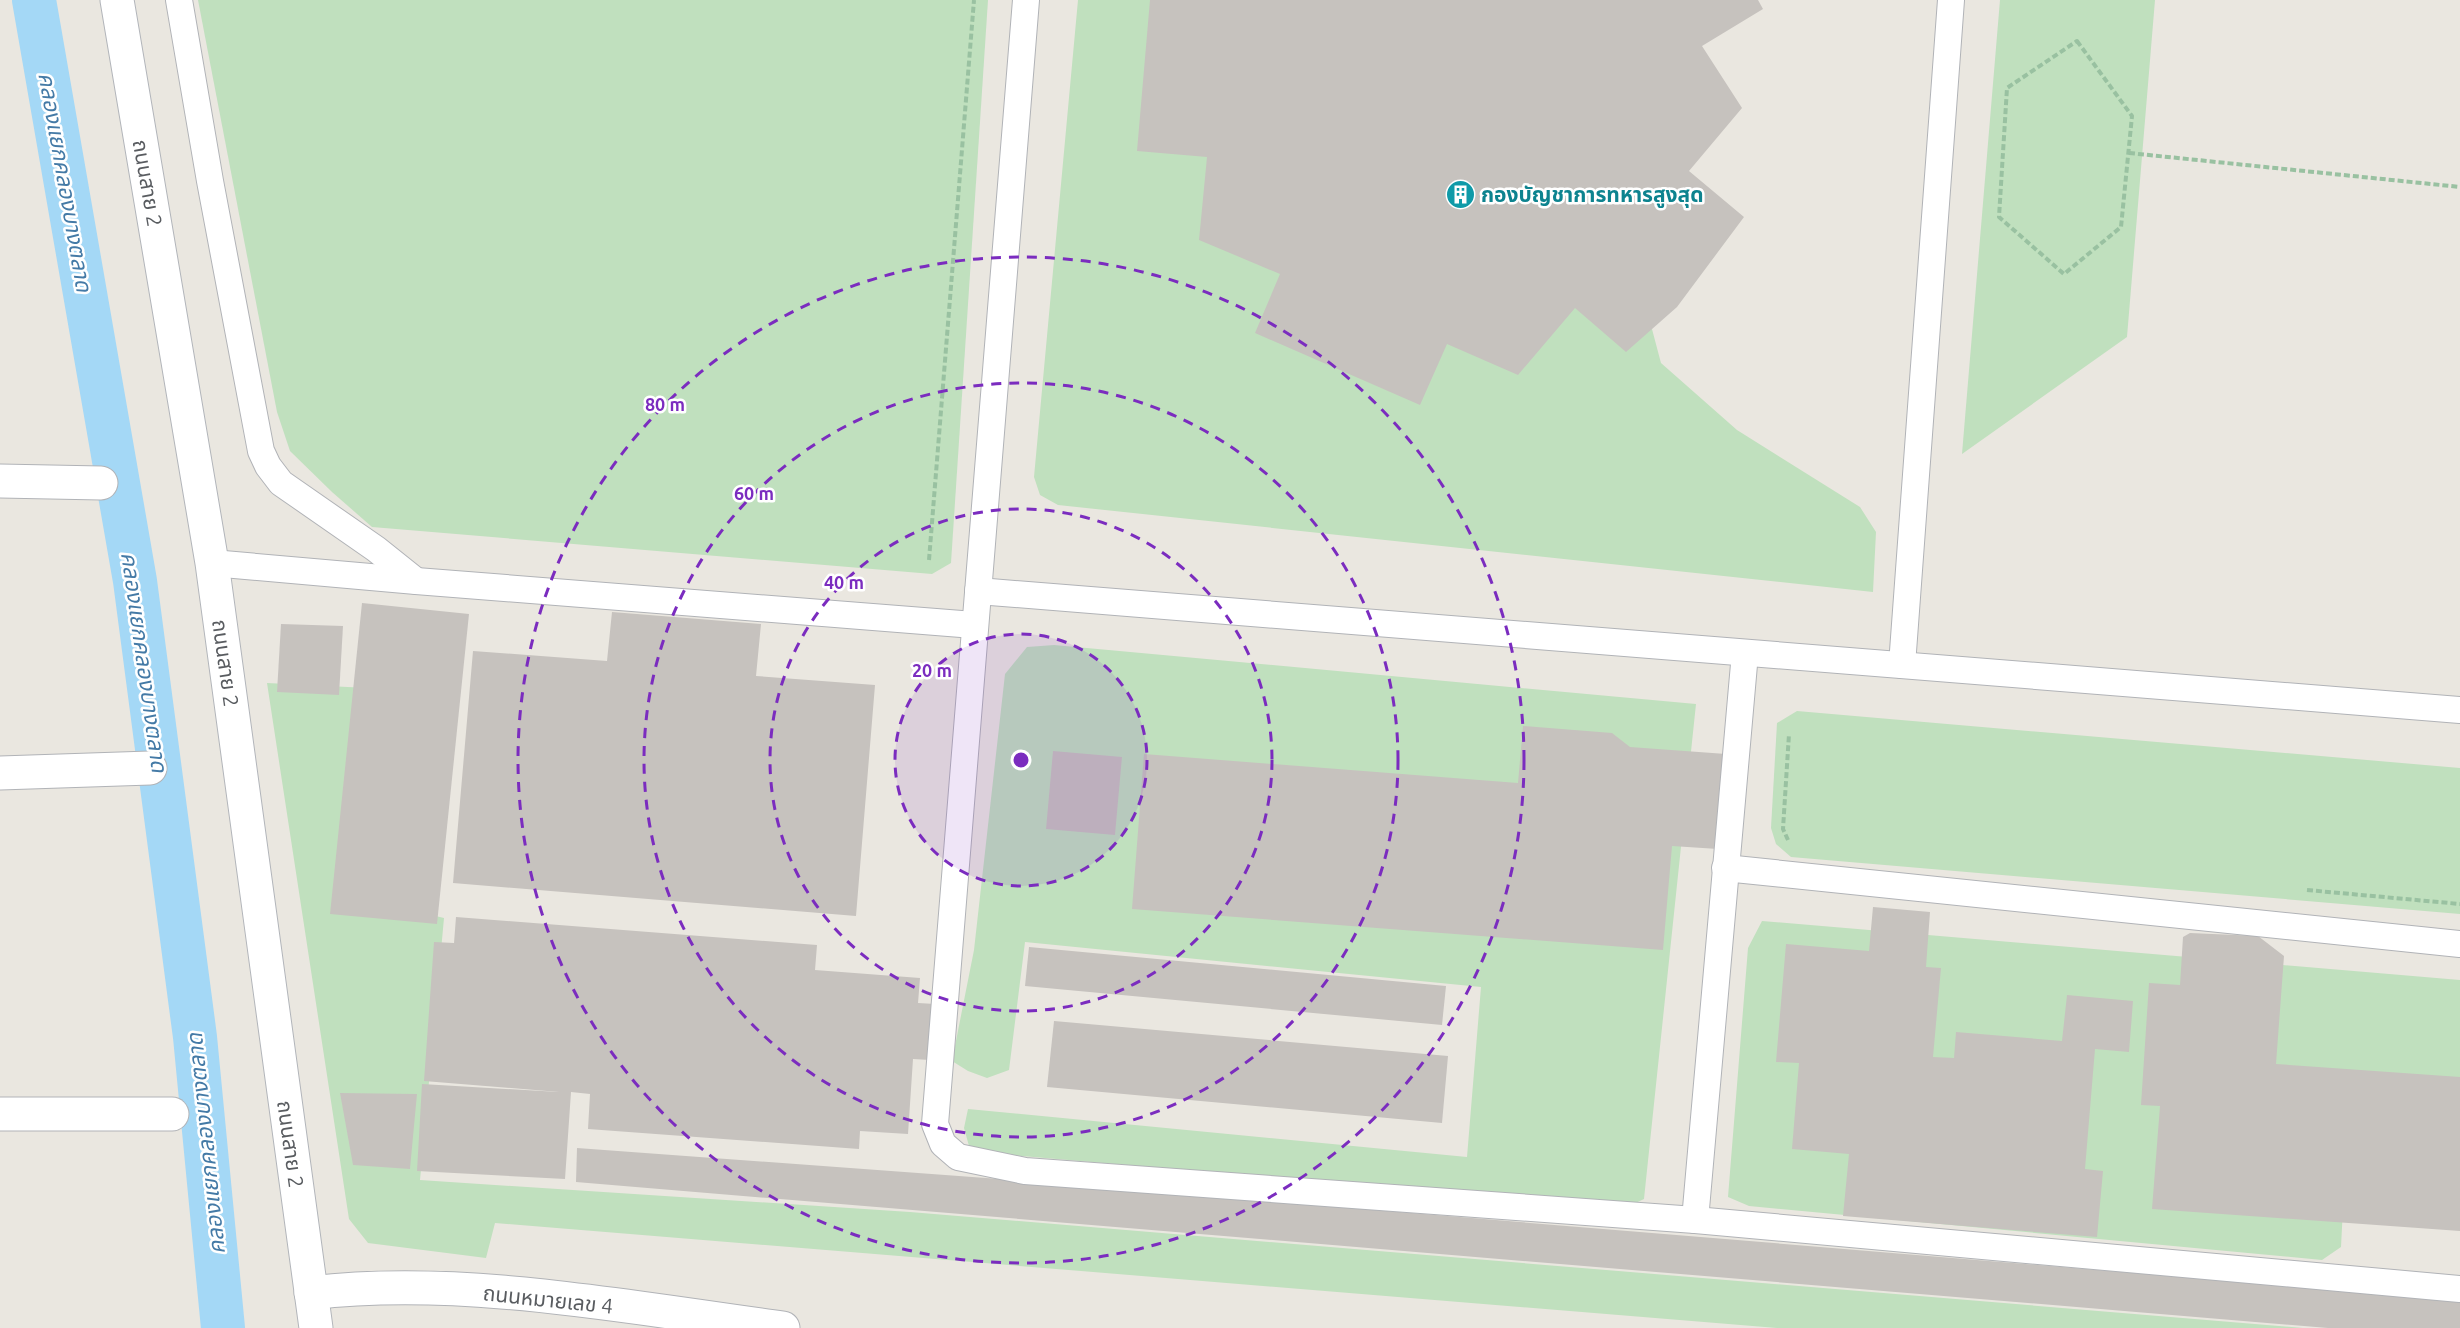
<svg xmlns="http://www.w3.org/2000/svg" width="2460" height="1328" font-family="Ubuntu,'Noto Sans Thai',sans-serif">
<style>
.green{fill:#c0e0be}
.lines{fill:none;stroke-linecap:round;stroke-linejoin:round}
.canal{stroke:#a4d8f6;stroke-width:44}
.building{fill:#c6c2be}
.lane-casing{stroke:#b1b3b7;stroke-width:28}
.street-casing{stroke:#b1b3b7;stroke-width:35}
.secondary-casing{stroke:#b2b5ba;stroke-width:35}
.path{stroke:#99c1a1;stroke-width:4;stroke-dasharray:6 3;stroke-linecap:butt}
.lane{stroke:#fff;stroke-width:26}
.street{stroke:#fff;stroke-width:33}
.secondary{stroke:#fff;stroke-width:33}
.ring{fill:none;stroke:#7b2cbf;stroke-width:3;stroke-dasharray:10 8}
.labels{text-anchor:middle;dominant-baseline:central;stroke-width:5;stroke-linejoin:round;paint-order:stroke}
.street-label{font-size:21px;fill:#595c60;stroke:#fff}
.culture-label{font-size:21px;font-weight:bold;fill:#0d838f;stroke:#fff;text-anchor:start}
.water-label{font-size:22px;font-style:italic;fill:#447aa6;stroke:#fff}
.centre{fill:#7b2cbf;stroke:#fff;stroke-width:3}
.ring-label{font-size:18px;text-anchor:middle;font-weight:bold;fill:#7b2cbf;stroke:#fff;stroke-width:5;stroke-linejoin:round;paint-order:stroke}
</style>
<rect width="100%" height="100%" fill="#eae7e0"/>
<g class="green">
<polygon points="198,0 988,0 951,563 932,574 372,527 332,492 290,451 277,412"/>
<polygon points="1078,0 1640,0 1618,201 1661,363 1737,430 1860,507 1876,532 1873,592 1058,505 1040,495 1034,477"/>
<polygon points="2000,0 2155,0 2127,337 1962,454"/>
<polygon points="1054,645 1696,704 1644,1199 1625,1208 998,1154 969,1146 964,1128 968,1109 1467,1157 1481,987 1025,942 1009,1070 987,1078 968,1071 952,1061 974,950 1005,674 1027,647"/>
<polygon points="267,683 368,688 360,898 444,918 420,1180 910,1212 2303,1328 1777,1328 495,1223 486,1258 368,1243 349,1219"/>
<polygon points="1797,711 2460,768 2460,914 1791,857 1776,844 1771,828 1777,723"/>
<polygon points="1762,921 2460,980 2460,1102 2348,1109 2341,1247 2322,1260 1749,1206 1728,1197 1748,948"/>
</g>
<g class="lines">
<polyline class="canal" points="34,0 135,581 195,1037 223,1328"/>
</g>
<g class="building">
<polygon points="1150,0 1758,0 1763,9 1702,46 1742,108 1689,171 1744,217 1677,307 1626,352 1575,308 1518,375 1447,344 1420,405 1255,333 1280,274 1199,240 1207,157 1137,151"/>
<polygon points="362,603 469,614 437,924 330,914"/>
<polygon points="612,612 761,624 756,676 875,685 856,916 453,883 473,651 607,661"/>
<polygon points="281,624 343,626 339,695 277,692"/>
<polygon points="1523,726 1612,733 1630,747 1726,754 1718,849 1672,846 1663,950 1132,909 1144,754 1518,783"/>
<polygon points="1053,751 1122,757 1115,835 1046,829"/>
<polygon points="1873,907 1930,912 1926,967 1941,968 1933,1057 1954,1058 1956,1032 2062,1041 2067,995 2133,1001 2129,1052 2095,1049 2085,1169 2103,1171 2097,1237 1843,1216 1849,1154 1792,1149 1799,1063 1776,1062 1786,944 1869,951"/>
<polygon points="456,917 817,945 815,970 920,978 918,1003 935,1004 930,1060 913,1059 908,1134 860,1131 859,1149 588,1129 590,1094 571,1092 565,1179 417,1171 422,1084 559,1092 424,1081 434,942 454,943"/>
<polygon points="2190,933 2258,936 2284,956 2276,1064 2460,1077 2460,1231 2152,1209 2160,1106 2141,1105 2149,983 2180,985 2183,937"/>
<polygon points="1029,947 1446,986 1442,1025 1025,986"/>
<polygon points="1054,1021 1448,1056 1442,1123 1047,1087"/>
<polygon points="340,1093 417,1094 410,1169 353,1165"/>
<polygon points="577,1148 1013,1180 2460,1300 2460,1328 2328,1328 576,1182"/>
</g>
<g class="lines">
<defs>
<g id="lane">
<polyline points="179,0 210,181 261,451 268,466 281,483 376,549 416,581"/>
<polyline points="1026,0 935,1124 943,1144 958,1157 1025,1171 1695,1220 2460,1289"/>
<polyline points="212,563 416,581 974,625"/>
<polyline points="978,591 2460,710"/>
<polyline points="1902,665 1951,0"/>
<polyline points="1725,868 2460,944"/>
<polyline points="1695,1220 1745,653"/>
</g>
<g id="street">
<polyline points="0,481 101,483"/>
<polyline points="0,773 150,768"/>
<polyline points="0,1114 172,1114"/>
<path d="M311 1293C463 1275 632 1308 783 1328"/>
</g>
<polyline id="secondary" points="117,0 212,563 316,1328"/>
</defs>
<use href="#lane" class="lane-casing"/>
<use href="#street" class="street-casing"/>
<use href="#secondary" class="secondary-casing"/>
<g class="path">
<polygon points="2077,41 2132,116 2121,227 2064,274 1999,217 2007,88"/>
<polyline points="2129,153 2460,187"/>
<polyline points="929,560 974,0"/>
<polyline points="1788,840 1783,829 1789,734"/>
<polyline points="2307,890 2460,904"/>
</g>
<use href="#lane" class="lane"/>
<use href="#street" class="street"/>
<use href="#secondary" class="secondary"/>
</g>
<circle cx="1021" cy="760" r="126" fill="#7b2cbf" fill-opacity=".12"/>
<g class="ring">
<circle cx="1021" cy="760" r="126"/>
<circle cx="1021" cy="760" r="251"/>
<circle cx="1021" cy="760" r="377"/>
<circle cx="1021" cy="760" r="503"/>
</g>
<defs>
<symbol id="building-disc" viewBox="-11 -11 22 22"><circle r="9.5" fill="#0f9aa8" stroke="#fff"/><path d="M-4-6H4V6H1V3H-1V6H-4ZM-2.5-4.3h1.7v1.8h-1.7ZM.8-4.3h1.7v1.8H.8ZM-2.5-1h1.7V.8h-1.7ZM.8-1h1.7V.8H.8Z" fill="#fff"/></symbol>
</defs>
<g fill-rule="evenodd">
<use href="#building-disc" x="1444" y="178" width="33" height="33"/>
</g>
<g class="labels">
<g class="street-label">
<text transform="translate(148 183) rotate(80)">ถนนสาย 2</text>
<text transform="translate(226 663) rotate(82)">ถนนสาย 2</text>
<text transform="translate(291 1144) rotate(82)">ถนนสาย 2</text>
<text transform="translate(548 1299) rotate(6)">ถนนหมายเลข 4</text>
</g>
<g class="culture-label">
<text x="1481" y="194">กองบัญชาการทหารสูงสุด</text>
</g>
<g class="water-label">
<text transform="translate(66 182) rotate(80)">คลองแยกคลองบางตลาด</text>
<text transform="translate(145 662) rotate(82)">คลองแยกคลองบางตลาด</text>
<text transform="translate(205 1144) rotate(-96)">คลองแยกคลองบางตลาด</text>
</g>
</g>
<circle cx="1021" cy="760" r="9" class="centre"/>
<g class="ring-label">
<text x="665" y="411">80 m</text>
<text x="754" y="500">60 m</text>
<text x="844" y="589">40 m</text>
<text x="932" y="677">20 m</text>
</g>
</svg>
